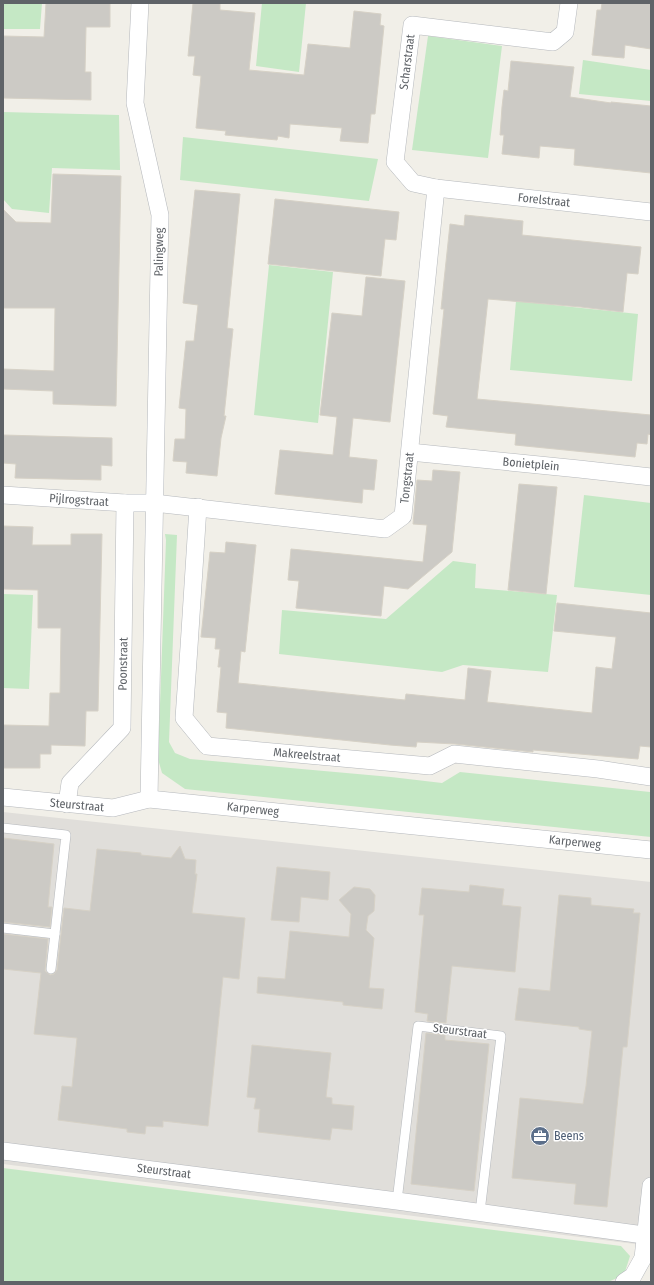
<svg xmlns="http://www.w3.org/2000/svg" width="654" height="1285" font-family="'Fira Sans Condensed',sans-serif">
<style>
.industrial{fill:#e0deda}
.green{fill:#c5e8c5}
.building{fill:#cccac5;stroke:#d6d1c6}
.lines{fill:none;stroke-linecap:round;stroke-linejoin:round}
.service-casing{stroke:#b5b8bc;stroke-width:10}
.minor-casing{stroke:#b5b8bc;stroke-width:18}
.service{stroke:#fff;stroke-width:9}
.minor{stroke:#fff;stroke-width:17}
.labels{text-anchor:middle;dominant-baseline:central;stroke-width:3;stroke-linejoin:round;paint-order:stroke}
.street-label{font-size:12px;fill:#5f6368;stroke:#fff}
.service-label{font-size:12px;fill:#4e5e75;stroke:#fff;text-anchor:start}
</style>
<rect width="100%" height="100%" fill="#f1efe8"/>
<polygon class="industrial" points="3,812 651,882 651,1246 3,1164"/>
<g class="green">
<polygon points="3,3 42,3 40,29 3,29"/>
<polygon points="262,3 306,3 299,72 256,66"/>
<polygon points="428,36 502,46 488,158 412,150"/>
<polygon points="583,60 651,70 651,101 579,94"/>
<polygon points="3,112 119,115 120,170 52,168 49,213 12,209 3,199"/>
<polygon points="183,137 378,159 369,201 180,180"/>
<polygon points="269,265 333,272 318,423 254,415"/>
<polygon points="516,301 638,314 632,381 510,370"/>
<polygon points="584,495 651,503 651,595 574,587"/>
<polygon points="165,534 177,535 169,742 175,753 190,759 391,777 442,783 460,772 650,792 651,837 185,789 162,773 158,759 166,540"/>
<polygon points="453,561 476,564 475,588 557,595 548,672 463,665 442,672 279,654 282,610 386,619"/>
<polygon points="3,594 33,595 29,689 3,688"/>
<polygon points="3,1168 621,1246 630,1256 624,1275 608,1282 3,1282"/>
</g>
<g class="building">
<polygon points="46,3 110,3 110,27 86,27 85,72 91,72 91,100 3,98 3,36 44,37"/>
<polygon points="193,3 220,3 220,10 255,13 249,70 304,75 308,44 350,48 354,11 381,14 380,25 384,26 378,86 375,114 371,114 368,143 340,141 342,128 290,124 289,138 278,136 277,140 225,135 226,131 196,128 201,76 193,75 195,56 188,56"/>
<polygon points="602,3 651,3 651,49 625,45 624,58 592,55 597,10 601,10"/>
<polygon points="511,61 574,67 570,97 611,103 611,102 651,106 651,173 574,165 575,149 540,146 539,158 502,154 504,135 500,135 502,107 504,90 508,91"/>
<polygon points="53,174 121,176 116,406 53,404 53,391 3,389 3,369 54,371 55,308 3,308 3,209 16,222 51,223"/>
<polygon points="195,190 240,194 227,328 233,329 224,416 226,416 221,438 217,476 186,473 187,462 173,461 175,439 185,439 186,409 179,408 186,341 194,341 198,305 183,303"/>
<polygon points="275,199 399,212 396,240 385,239 381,276 268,264"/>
<polygon points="465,215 523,221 522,235 641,247 638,274 627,273 623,312 581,307 488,299 477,399 651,415 651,435 648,434 647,444 637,443 635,457 515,445 516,434 446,427 448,416 433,414 444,309 441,309 450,224 464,226"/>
<polygon points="366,277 405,281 390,422 353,418 349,457 377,460 374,490 363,489 362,503 275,494 280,450 333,455 337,417 320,415 332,313 362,316"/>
<polygon points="3,435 112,438 112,466 101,465 101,480 15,478 16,464 3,463"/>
<polygon points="433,470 460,472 452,552 408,589 384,586 381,616 296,608 299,581 288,580 291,549 423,562 427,525 413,524 417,480 432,481"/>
<polygon points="519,484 557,487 546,594 508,590"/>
<polygon points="3,526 33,527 32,545 71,545 71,534 102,534 98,711 86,711 85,746 51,745 51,754 40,754 40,768 3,768 3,725 49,726 50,693 60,693 61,628 38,628 38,590 3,589"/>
<polygon points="226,542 256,545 245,652 241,651 238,683 405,700 406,694 465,700 468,668 491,671 487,702 592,713 596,667 612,669 616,637 554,631 557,603 651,613 651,747 640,746 638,759 533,750 533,752 455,744 417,742 416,747 390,745 226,728 227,713 217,712 221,667 218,667 220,649 215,649 216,638 201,637 210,552 225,553"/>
<polygon points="3,838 54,844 48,907 52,907 50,927 3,922"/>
<polygon points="180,846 185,859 196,860 195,874 197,874 192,913 245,918 239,979 223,977 208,1126 163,1121 163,1127 146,1126 145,1134 127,1132 127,1129 58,1120 62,1086 72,1087 77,1038 34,1034 41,973 3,969 3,934 48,939 45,971 50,975 54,974 57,970 64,908 90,911 97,849 141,853 141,855 171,858"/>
<polygon points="277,867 330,872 328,900 301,897 299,922 271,920"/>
<polygon points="470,885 504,889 502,905 521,907 515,972 452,966 446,1023 427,1021 428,1014 415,1012 424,915 419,915 422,888 469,892"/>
<polygon points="354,887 370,889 375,895 374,911 368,916 366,930 374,938 369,988 384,989 382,1009 343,1005 343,1002 257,993 258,977 285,979 290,931 349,937 351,914 339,900"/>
<polygon points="559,895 591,898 591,905 634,909 633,913 640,913 627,1047 623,1047 607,1207 574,1204 576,1184 512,1178 520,1098 583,1104 586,1086 592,1031 579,1029 579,1027 515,1020 519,988 550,991"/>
<polygon points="426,1033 445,1035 445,1040 489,1044 474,1191 411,1184"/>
<polygon points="252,1045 331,1053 326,1097 332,1098 332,1104 354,1106 352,1130 332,1128 330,1140 258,1132 260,1109 254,1109 256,1098 247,1097"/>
</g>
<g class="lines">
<defs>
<g id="service">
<polyline points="3,828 66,835 51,969"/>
<polyline points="3,928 55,934"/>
<polyline points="397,1201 418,1026 501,1036 480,1212"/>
</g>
<g id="minor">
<polyline points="140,3 135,103 160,215 149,799"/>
<polyline points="569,3 565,32 553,42 412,25 395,162 413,183 436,188 651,212"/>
<polyline points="410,452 579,469 651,477"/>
<polyline points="3,495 125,503 154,503 385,529 403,516 436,188"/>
<polyline points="198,507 189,647 184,718 207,746 430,766 454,754 598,769 651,777"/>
<polyline points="3,797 113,808 149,799 651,850"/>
<polyline points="67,804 70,783 122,728 125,503"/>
<polyline points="3,1151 397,1201 651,1236"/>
<polyline points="624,1282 633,1276 643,1258 651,1186"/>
</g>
</defs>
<use href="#service" class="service-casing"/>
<use href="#minor" class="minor-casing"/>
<use href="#service" class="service"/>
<use href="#minor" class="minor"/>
</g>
<defs>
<symbol id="office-disc" viewBox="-11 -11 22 22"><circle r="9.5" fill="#5c6f8a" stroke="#fff"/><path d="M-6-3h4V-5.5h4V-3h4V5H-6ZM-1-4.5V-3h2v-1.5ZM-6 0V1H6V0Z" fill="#fff"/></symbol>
</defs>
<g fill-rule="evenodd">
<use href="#office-disc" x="529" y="1125" width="22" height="22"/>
</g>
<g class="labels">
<g class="street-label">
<text transform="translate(407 62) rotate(-83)">Scharstraat</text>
<text transform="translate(544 200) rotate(6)">Forelstraat</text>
<text transform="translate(159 252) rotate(-89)">Palingweg</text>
<text transform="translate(531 464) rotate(5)">Bonietplein</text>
<text transform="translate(407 478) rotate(-84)">Tongstraat</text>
<text transform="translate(79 500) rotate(4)">Pijlrogstraat</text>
<text transform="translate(123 664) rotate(-89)">Poonstraat</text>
<text transform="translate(307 755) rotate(5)">Makreelstraat</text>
<text transform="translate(77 805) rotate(5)">Steurstraat</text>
<text transform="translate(253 809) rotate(6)">Karperweg</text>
<text transform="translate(575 842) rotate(6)">Karperweg</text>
<text transform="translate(460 1031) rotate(7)">Steurstraat</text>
<text transform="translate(164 1171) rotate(7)">Steurstraat</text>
</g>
<g class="service-label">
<text x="554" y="1136">Beens</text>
</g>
</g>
<rect width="654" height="1285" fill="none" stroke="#5f6368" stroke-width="8"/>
</svg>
